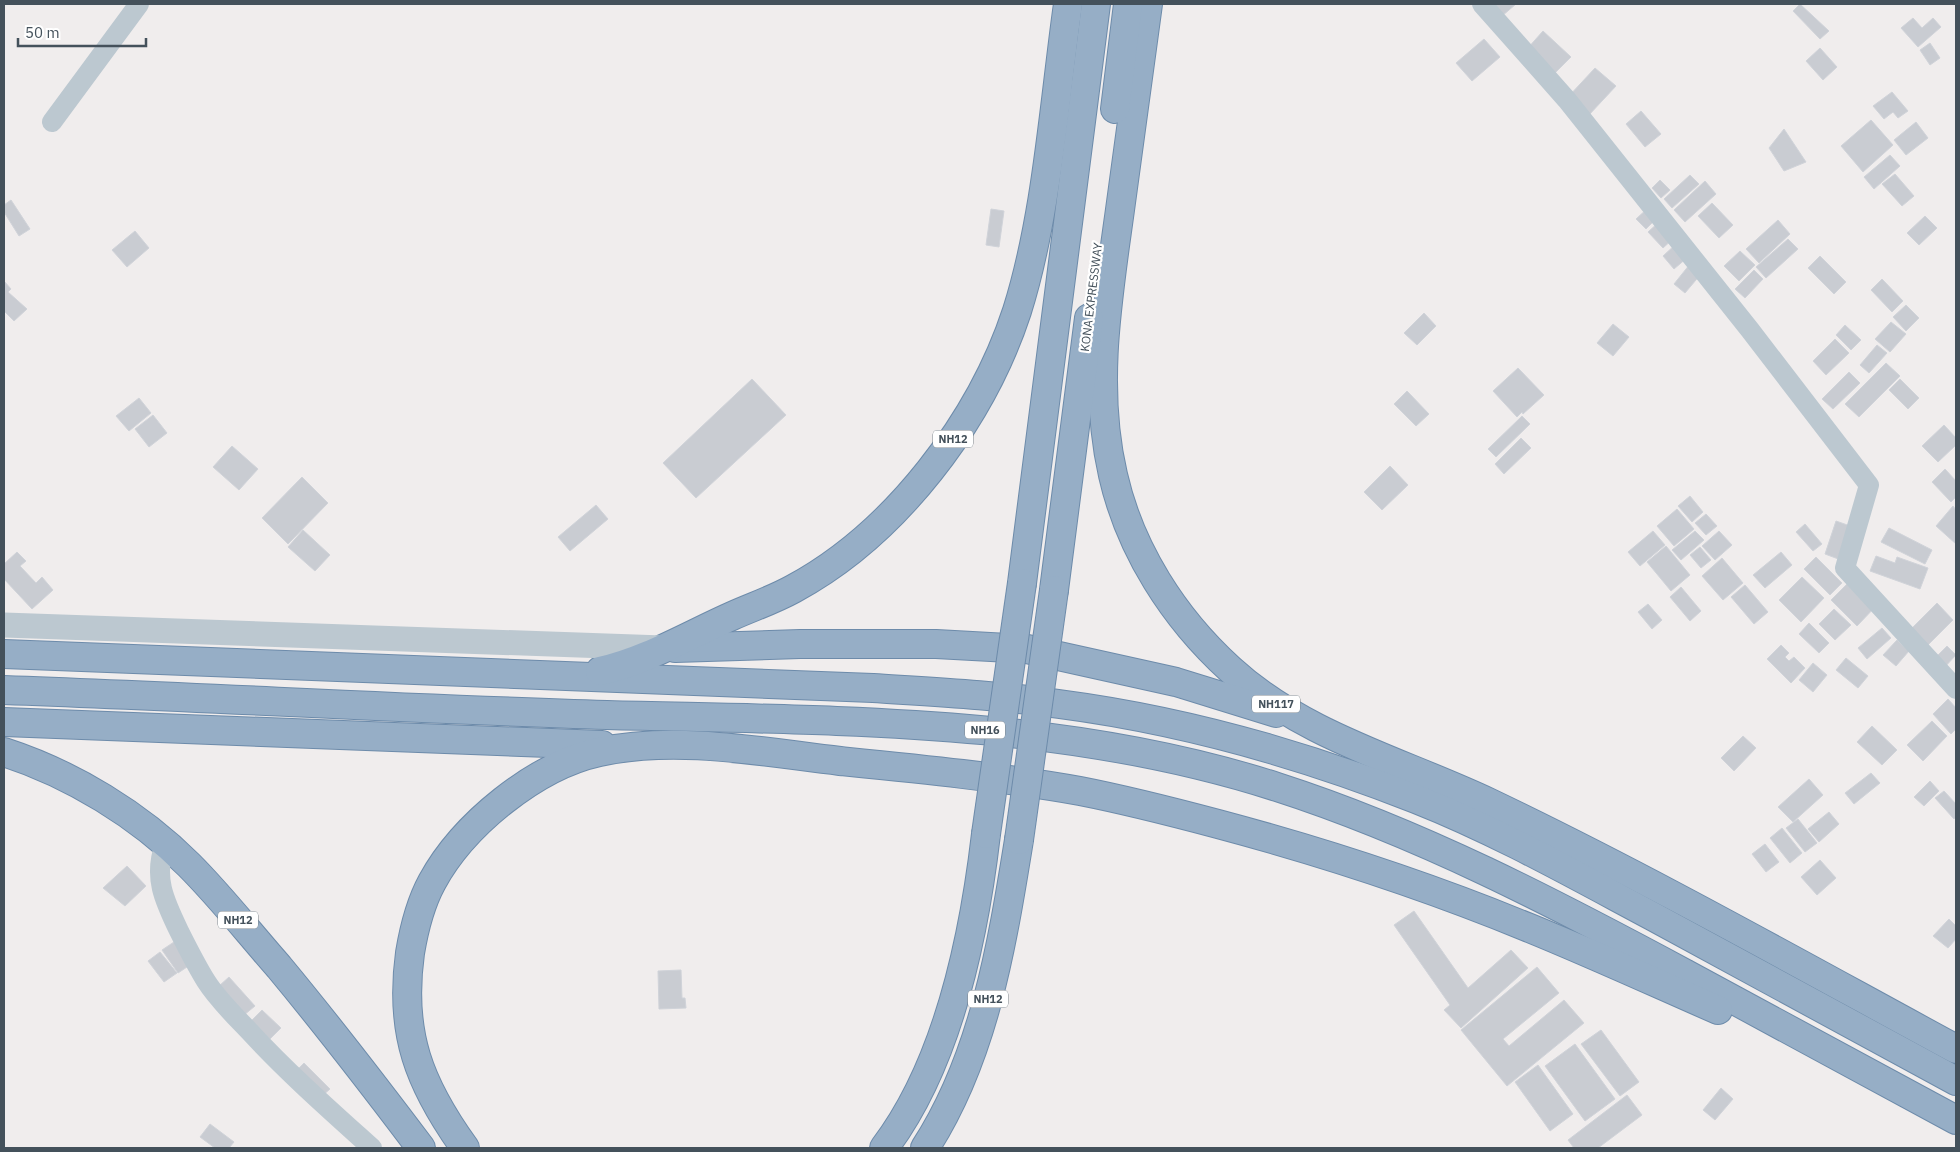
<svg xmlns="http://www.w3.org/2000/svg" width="1960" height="1152" font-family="'IBM Plex Sans',sans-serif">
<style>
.building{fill:#c9ccd2;stroke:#d0d3d9}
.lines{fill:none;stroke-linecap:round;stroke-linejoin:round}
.trunk-casing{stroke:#6d8baa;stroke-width:30}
.minor{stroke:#bcc8d0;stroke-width:20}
.tertiary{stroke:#bcc8d0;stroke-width:25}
.trunk{stroke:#96aec6;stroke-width:28}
.trunk-bridge-casing{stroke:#6d8baa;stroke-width:30;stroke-linecap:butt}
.trunk-bridge{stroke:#96aec6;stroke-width:28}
.labels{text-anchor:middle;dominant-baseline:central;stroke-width:4.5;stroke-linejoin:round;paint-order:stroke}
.shield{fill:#fff;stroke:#7c858c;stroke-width:1}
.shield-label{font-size:11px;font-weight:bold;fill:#44515b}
.street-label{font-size:12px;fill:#44515b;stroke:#fff}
</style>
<rect width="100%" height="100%" fill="#f0eded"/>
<g class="building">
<polygon points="1497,4 1516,4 1502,16 1494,7"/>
<polygon points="1800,4 1829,31 1820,39 1793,11"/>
<polygon points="1913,18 1922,28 1933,18 1941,27 1918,47 1901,28"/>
<polygon points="1543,31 1571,57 1554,74 1527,49"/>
<polygon points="1484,39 1500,57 1472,81 1456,63"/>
<polygon points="1930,43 1940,58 1930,65 1920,50"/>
<polygon points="1820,48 1837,67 1823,80 1806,61"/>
<polygon points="1595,68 1616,86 1588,116 1568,97"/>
<polygon points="1892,92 1908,111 1898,118 1893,112 1884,119 1873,106"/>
<polygon points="1641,111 1661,134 1645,147 1626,124"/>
<polygon points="1871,120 1893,145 1863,172 1841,146"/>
<polygon points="1916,122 1928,138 1906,155 1894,140"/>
<polygon points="1784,129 1806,162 1784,171 1769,148"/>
<polygon points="1890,155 1900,166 1874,189 1864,177"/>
<polygon points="1895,174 1914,196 1902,206 1882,184"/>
<polygon points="1690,175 1699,184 1672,208 1664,199"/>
<polygon points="1660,180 1670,190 1661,198 1652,188"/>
<polygon points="1705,181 1716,194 1685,222 1674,210"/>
<polygon points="11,200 30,229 19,236 4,212 4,205"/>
<polygon points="1712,203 1733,225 1719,238 1698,216"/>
<polygon points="1648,208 1657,218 1646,229 1636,219"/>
<polygon points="991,209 1004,211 999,247 986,245"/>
<polygon points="1925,216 1937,228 1919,245 1907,233"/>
<polygon points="1778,220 1790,234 1759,263 1746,249"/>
<polygon points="1659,222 1674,238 1663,248 1648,232"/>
<polygon points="135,231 149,248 127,267 112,250"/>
<polygon points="1788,239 1798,249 1766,278 1756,267"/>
<polygon points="1676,244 1688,257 1674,269 1663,256"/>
<polygon points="1740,251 1755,265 1739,281 1724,266"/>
<polygon points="1820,256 1846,282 1834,294 1808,268"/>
<polygon points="1690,264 1701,274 1685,293 1674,284"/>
<polygon points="1754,270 1763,279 1745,298 1735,289"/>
<polygon points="1882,279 1903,301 1892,312 1871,290"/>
<polygon points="4,281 11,289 8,292 27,309 14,321 4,311"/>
<polygon points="1906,305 1919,318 1906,331 1893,317"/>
<polygon points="1424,313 1436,326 1417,345 1404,333"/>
<polygon points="1891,322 1906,334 1890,352 1875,339"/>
<polygon points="1613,324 1629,337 1613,356 1597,343"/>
<polygon points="1845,325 1861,340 1851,350 1836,335"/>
<polygon points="1835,339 1849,353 1826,375 1813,361"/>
<polygon points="1877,345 1887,353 1869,373 1860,365"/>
<polygon points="1886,363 1900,376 1859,417 1845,404"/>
<polygon points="1518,368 1544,395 1523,414 1522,412 1517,417 1493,391"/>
<polygon points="1849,372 1860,383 1833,409 1822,399"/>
<polygon points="752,379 786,415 696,498 663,463"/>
<polygon points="1900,379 1919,398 1908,409 1889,390"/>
<polygon points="1407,391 1429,414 1416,426 1394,404"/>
<polygon points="139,398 151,413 129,431 116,416"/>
<polygon points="153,415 167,433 149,447 135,429"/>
<polygon points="1522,416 1530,424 1496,457 1488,449"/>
<polygon points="1944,425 1956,438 1956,445 1938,462 1922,446"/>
<polygon points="1521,438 1531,448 1504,474 1495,464"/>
<polygon points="232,446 258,469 239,490 213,467"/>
<polygon points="1390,466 1408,485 1382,510 1364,492"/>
<polygon points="1945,469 1956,481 1956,497 1951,502 1932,482"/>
<polygon points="302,477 328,503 288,544 262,518"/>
<polygon points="1690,496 1703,512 1692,522 1678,506"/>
<polygon points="596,505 608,519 570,551 558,537"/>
<polygon points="1953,506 1956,510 1956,544 1936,526"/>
<polygon points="1677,509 1694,529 1674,546 1657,526"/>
<polygon points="1706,514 1717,526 1706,535 1695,523"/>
<polygon points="1836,521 1853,527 1841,560 1825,554"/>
<polygon points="1805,524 1822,544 1813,551 1796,532"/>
<polygon points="1889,528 1932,550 1925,564 1881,542"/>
<polygon points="303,530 330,555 315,571 288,547"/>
<polygon points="1653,531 1665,545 1640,566 1628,552"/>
<polygon points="1695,531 1704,540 1681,560 1672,550"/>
<polygon points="1719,531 1732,545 1715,560 1702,546"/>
<polygon points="1666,546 1690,575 1671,591 1647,562"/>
<polygon points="1700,547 1711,560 1701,568 1690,555"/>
<polygon points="17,552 26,561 20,566 36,583 42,577 53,590 32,609 4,579 4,564"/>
<polygon points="1781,552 1792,565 1765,588 1753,575"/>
<polygon points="1876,556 1895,563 1897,557 1928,568 1920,589 1870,571"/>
<polygon points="1816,557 1842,583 1830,595 1804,569"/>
<polygon points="1722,558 1743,583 1723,600 1702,576"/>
<polygon points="1802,577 1824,598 1801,622 1779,600"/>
<polygon points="1851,580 1877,605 1857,626 1831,600"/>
<polygon points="1745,585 1768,612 1754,624 1731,597"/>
<polygon points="1681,587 1701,611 1690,621 1670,597"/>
<polygon points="1937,603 1953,620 1925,648 1909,631"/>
<polygon points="1648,604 1662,620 1652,629 1638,612"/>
<polygon points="1834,609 1851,625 1835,640 1819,624"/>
<polygon points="1809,623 1829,643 1819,653 1799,634"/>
<polygon points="1882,628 1891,638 1867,659 1858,648"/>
<polygon points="1897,640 1909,651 1896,666 1883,655"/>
<polygon points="1781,645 1789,653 1785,657 1789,661 1794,657 1805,668 1791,683 1767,659"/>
<polygon points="1947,646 1956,655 1942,670 1932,661"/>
<polygon points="1846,658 1868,676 1858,688 1836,670"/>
<polygon points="1813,663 1827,675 1813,692 1799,680"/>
<polygon points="1948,699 1956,708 1956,729 1951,734 1933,714"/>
<polygon points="1932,721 1947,736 1923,761 1907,745"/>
<polygon points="1872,726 1897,750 1882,765 1857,742"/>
<polygon points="1743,736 1756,748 1734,771 1721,758"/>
<polygon points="1871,773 1880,783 1854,804 1845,793"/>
<polygon points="1809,779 1823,795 1793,822 1778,807"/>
<polygon points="1930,781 1939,791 1924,806 1914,797"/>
<polygon points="1944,791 1956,804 1956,817 1954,819 1935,798"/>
<polygon points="1829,812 1839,824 1819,842 1808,829"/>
<polygon points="1798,819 1817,843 1805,852 1786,828"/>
<polygon points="1782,828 1802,853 1790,863 1770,838"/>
<polygon points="1765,844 1779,862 1766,872 1752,854"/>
<polygon points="1820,860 1836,878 1817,895 1801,877"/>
<polygon points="127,866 146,886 125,906 103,888"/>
<polygon points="1414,911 1468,988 1511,950 1528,968 1461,1028 1444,1010 1450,1005 1394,925"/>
<polygon points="1949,919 1956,926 1956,939 1948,948 1933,936"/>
<polygon points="177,940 193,963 178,973 162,950"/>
<polygon points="160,952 177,973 164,982 148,961"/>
<polygon points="1537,967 1559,993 1503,1039 1509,1046 1564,1000 1584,1023 1507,1086 1461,1030"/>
<polygon points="681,970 682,998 685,998 686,1008 659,1009 658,971"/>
<polygon points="229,977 255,1006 244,1015 219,986"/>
<polygon points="262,1010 281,1028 270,1039 251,1021"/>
<polygon points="1601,1030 1639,1082 1620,1096 1581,1044"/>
<polygon points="1575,1044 1615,1099 1585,1121 1545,1066"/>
<polygon points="304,1063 330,1089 322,1096 297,1070"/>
<polygon points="1538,1065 1573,1114 1550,1131 1515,1082"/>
<polygon points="1721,1088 1733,1099 1715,1120 1703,1110"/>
<polygon points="1627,1095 1642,1115 1598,1148 1574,1148 1568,1140"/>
<polygon points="210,1124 234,1142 229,1148 215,1148 200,1137"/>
</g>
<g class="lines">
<defs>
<g id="trunk">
<path d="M1148 4C1139 75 1129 146 1119 217 1107 303 1093 389 1113 475 1130 550 1174 618 1230 669 1303 736 1401 761 1488 802 1647 878 1801 965 1956 1049"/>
<polyline points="1115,109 1128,4"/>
<polyline points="1022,583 1096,4"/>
<polyline points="1054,590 1089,318"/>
<polyline points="675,648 800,644 936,644 1027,649 1176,682 1276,713"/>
<path d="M4 654 873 688C935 692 997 695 1059 704 1181 720 1302 754 1416 799 1497 831 1575 875 1652 916 1754 971 1855 1026 1956 1081"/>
<path d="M600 671C646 661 689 635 732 616 752 607 773 600 793 589 895 534 981 421 1017 311 1047 216 1054 103 1068 4"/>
<path d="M4 690C205 697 406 709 607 715 832 721 1060 717 1277 787 1420 833 1554 903 1686 974 1776 1023 1866 1072 1956 1120"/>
<polyline points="4,722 602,745"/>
<path d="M4 752C72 774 139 815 189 865 221 897 249 933 279 967 328 1026 375 1087 421 1148"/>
<path d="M465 1148C419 1084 399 1033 410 953 414 929 420 904 432 882 463 825 535 766 599 752 677 735 762 752 840 761 920 769 1001 777 1080 791 1126 800 1173 812 1218 824 1323 852 1427 886 1527 927 1591 953 1654 982 1718 1010"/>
<path d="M884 1148C948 1064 974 937 986 834"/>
<path d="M925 1148C984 1057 1002 945 1019 840"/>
</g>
</defs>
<use href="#trunk" class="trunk-casing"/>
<g class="minor">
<polyline points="1482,4 1567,100 1750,330 1869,485 1845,568 1956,689"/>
<polyline points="52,122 139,4"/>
<path d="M165 844C153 877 164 900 179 931 187 947 196 965 206 981 218 1000 235 1016 251 1033 289 1074 331 1111 372 1148"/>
</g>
<polyline class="tertiary" points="4,625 663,648"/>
<use href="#trunk" class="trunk"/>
<defs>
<g id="trunk-bridge">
<polyline points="986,834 1022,583"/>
<polyline points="1019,840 1054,590"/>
</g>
</defs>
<use href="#trunk-bridge" class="trunk-bridge-casing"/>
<use href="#trunk-bridge" class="trunk-bridge"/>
</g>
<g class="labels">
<g class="shield">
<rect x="933" y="430.5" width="40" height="17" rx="4"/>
<rect x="1252" y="695.5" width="48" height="17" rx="4"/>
<rect x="965" y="721.5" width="40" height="17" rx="4"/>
<rect x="218" y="911.5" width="40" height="17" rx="4"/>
<rect x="968" y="990.5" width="40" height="17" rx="4"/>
</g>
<g class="shield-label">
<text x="953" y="439">NH12</text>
<text x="1276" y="704">NH117</text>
<text x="985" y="730">NH16</text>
<text x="238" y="920">NH12</text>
<text x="988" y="999">NH12</text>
</g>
<g class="street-label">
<text transform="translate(1091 297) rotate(-83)">KONA EXPRESSWAY</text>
</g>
</g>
<rect width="1960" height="1152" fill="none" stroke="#44515b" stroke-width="10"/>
<path d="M18 38v8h128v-8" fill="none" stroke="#44515b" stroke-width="2.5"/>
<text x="25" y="38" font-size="15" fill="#44515b" stroke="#ffffff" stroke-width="4" paint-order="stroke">50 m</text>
</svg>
